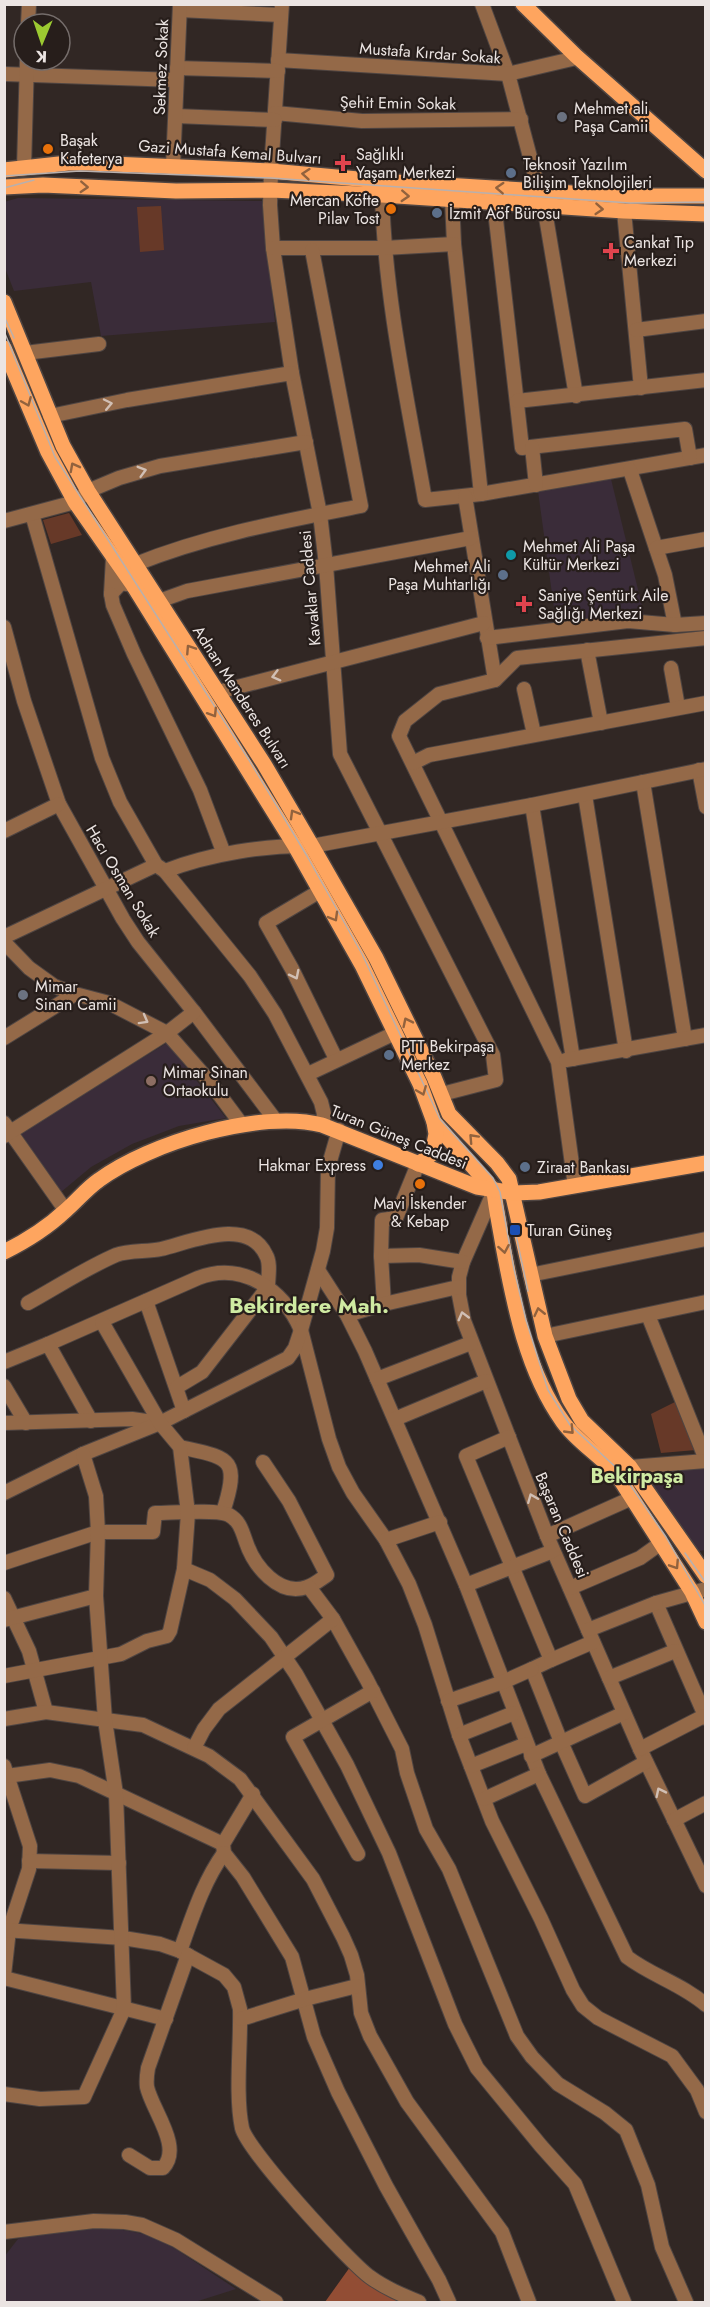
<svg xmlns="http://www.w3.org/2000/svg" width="710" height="2307" font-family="Jost,sans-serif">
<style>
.education{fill:#3a2c39}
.green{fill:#673928}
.forest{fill:#924d34}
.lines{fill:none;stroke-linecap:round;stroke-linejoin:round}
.minor-casing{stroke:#4f4542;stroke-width:16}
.major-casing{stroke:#4f4542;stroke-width:18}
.minor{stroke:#946948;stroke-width:14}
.major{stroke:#fea55f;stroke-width:15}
.tram{stroke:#b8b0ae;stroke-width:1.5}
.oneway{stroke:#92623d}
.oneway2{stroke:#d1bfb4}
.worship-dot{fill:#6b7280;stroke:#271e1b;stroke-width:2}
.food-dot{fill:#e8710a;stroke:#271e1b;stroke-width:2}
.health-dot{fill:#e0444e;stroke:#271e1b;stroke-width:2}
.service-dot{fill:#5c6f8a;stroke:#271e1b;stroke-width:2}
.culture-dot{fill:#0f9aa8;stroke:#271e1b;stroke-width:2}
.education-dot{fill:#8d6e63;stroke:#271e1b;stroke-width:2}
.shop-dot{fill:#3f7fe0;stroke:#271e1b;stroke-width:2}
.transit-dot{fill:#1a4fb4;stroke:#271e1b;stroke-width:2}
.labels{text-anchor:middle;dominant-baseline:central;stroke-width:4.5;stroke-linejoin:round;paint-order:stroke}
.street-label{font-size:16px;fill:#ebe4e2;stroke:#271e1b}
.poi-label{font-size:16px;fill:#ebe4e2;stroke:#271e1b;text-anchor:start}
.quarter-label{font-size:20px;font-weight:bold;fill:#cfeba2;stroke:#271e1b}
.district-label{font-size:22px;font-weight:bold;fill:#cfeba2;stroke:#271e1b}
</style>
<rect width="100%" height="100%" fill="#312724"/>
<g class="education">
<polygon points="18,198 262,201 275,322 101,336 91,282 14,291 5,268 4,202"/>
<polygon points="611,479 644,614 556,623 538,491"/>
<polygon points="167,1043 226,1118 179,1126 132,1144 91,1167 61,1192 20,1132"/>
<polygon points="705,1467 705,1550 696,1552 651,1486 656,1474 674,1469"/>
<polygon points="108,2227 149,2235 171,2246 236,2289 195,2302 5,2302 4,2257 18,2239 40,2232"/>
</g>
<g class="green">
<polygon points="161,206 164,250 140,252 137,207"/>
<polygon points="69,513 82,535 51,544 43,520"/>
<polygon points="675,1402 696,1450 661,1453 651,1414"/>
</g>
<polygon class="forest" points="350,2267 408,2302 325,2302"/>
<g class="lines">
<defs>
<g id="minor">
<polyline points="282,4 271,171 270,205 273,248 292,373 320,514 326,565 340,754 493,1055 496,1080 442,1094"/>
<polyline points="482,4 508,74 539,191"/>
<polyline points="180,10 281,15"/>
<polyline points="28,24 29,4"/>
<polyline points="278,60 508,74 572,59 576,56"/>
<polyline points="177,68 278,71"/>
<polyline points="4,74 176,80"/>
<polyline points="275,113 362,121 521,119"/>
<polyline points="176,116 275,120"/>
<polyline points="173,166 180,4"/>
<polyline points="24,168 27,60"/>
<path d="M382 195C385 298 407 398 425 500L481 494 706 455"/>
<polyline points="452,199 454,244 481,494"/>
<polyline points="494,202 522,448 685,429 690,458"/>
<polyline points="544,205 576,396"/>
<polyline points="624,211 641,388"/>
<polyline points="273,248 384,248 454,244"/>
<polyline points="636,330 706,321"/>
<polyline points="25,353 99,344"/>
<polyline points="517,401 706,380"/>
<polyline points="50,416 127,400 292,373"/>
<polyline points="532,447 536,485"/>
<polyline points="630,470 665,575 675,625"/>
<polyline points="465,496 495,680 439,694 405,721 399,736 558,1062 575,1186"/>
<polyline points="32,514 102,758 120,802 156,865 165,871 250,976 275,1014 321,1102 324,1114 322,1125"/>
<polyline points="4,521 75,502 88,491 119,478 160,466 306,442"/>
<polyline points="656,548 706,539"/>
<polyline points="113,558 111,594 121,583 133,585"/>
<path d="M136 564C208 535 285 521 361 506L312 250"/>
<polyline points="111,594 113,605 134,654 200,790 224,854"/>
<polyline points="159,601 187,591 471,538"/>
<polyline points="4,627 24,701 59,804 123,919 138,942 194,1012 276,1121"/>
<polyline points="487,638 628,621 675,625 706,623"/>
<polyline points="587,650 601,723"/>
<polyline points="671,668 678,707"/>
<polyline points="495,680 517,658 706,638"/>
<polyline points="524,689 534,734"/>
<polyline points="218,692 484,623"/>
<polyline points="413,763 429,755 706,703"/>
<polyline points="699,770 706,807"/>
<polyline points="643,782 685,1039"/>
<polyline points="585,795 626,1051"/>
<polyline points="532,805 573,1059"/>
<polyline points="4,831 59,804"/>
<path d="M165 871C209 854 265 845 312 846L532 805 706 769"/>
<polyline points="320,891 266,923 292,969 336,1059"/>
<polyline points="4,937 156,865"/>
<polyline points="4,942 29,968 54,986 75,994 109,1003 167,1033 210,1082 242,1125"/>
<polyline points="4,1038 75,994"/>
<polyline points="566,1060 706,1035"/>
<polyline points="308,1074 395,1033"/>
<polyline points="4,1123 66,1211"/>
<polyline points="4,1136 167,1033 194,1012"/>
<polyline points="494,1191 463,1262 459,1277 459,1295 464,1321 547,1536 640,1749 706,1886"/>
<polyline points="381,1256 419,1255 463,1262"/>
<path d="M318 1270 347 1315 365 1351 466 1585 539 1774 627 1957C652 1976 682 1984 706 2005"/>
<polyline points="530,1275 706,1239"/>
<polyline points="146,1301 184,1411"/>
<path d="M28 1303C57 1287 86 1268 116 1255 129 1250 147 1252 161 1249 191 1242 248 1216 266 1255 271 1263 268 1277 268 1287L202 1372 177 1387"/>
<polyline points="384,1304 381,1256 382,1220 396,1218 418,1164"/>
<polyline points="347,1315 384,1304 458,1287"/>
<polyline points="648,1315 706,1460"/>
<polyline points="545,1336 706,1302"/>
<path d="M48 1344 198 1278C242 1261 283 1289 301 1330L329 1439 339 1467 353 1493 386 1540 409 1584 425 1625 459 1735 492 1821 541 1919 573 1990 583 2006 598 2018 672 2056 697 2090 706 2112"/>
<polyline points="4,1362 48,1344 91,1421"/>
<polyline points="377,1379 471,1343"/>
<polyline points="4,1386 26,1423"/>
<polyline points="395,1419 486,1381"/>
<polyline points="4,1423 132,1419 160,1423"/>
<polyline points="509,1437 466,1456 551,1660 532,1669 561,1742 585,1796 646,1762"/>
<path d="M180 1447C229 1458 241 1457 223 1512"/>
<polyline points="630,1467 706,1461"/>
<polyline points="4,1493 83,1454 160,1423 288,1358 295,1348 301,1330 323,1251 327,1228 328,1168 339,1130"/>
<polyline points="547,1536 632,1498"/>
<polyline points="386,1540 440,1522"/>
<path d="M4 1563 98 1532H153L155 1513C171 1513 217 1509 229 1515 240 1521 242 1531 246 1542 254 1566 279 1597 307 1587 314 1585 321 1579 327 1575L289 1501 263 1462"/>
<polyline points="184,1569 210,1580 235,1599 271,1637 296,1674 347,1765 389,1853 455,2024 477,2068 541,2146 575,2184 624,2302"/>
<polyline points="466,1585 553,1551"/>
<polyline points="309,1587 333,1619 367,1680 402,1749 407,1773 426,1829 449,1869 517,2036 532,2057 558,2084 605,2113 626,2130 648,2185 662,2247 686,2302"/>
<polyline points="570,1588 640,1558 661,1543"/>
<polyline points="706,1589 656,1603 706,1718"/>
<polyline points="4,1598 29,1651 46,1712"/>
<polyline points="4,1620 96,1596"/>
<polyline points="588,1630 656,1603"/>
<polyline points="551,1660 593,1642"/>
<polyline points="4,1676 121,1654 147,1641 167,1636 170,1631 184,1569 188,1513 180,1447 160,1423 102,1322"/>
<polyline points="609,1678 675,1651"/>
<polyline points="448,1701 503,1682 532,1669"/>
<polyline points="4,1719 46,1712 143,1725 209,1756 240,1779 313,1879 343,1937 351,1955 357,1975 361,2013 370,2036 407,2102 502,2232 529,2302"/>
<polyline points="459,1735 514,1713"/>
<polyline points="194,1748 204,1729 219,1709 333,1619"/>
<polyline points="640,1749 704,1716"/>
<polyline points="531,1756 624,1713"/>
<polyline points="4,1766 30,1846 29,1869 9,1930 4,1975"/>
<polyline points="471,1766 526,1744"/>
<polyline points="7,1776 50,1770 79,1776 223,1844"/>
<polyline points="253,1794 223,1844 224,1853 243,1877 292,1957 314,2037 338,2092 386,2186 439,2280 449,2302"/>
<polyline points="484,1799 539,1774"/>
<polyline points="674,1820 706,1803"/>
<polyline points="358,1854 293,1737 373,1691"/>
<polyline points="29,1861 119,1863"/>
<path d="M4 1930 123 1938 160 1944 180 1951 224 1975 234 1987 240 2009C241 2044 235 2095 242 2128 247 2150 348 2261 370 2277 385 2288 402 2295 419 2302"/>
<path d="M180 1951C192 1918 203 1882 224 1853"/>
<polyline points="4,1978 166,2019"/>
<polyline points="241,2019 305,1999 357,1986"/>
<polyline points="4,2094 40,2099 84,2097 124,2009 116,1794 105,1720 96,1596 98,1532 96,1496 83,1454"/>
<path d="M129 2155 150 2168H163C183 2147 152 2110 147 2087 146 2080 147 2074 148 2068L188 1955"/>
<polyline points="4,2232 94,2221 125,2222 142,2225 176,2240 276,2302"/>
</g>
<g id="major">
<polyline points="523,4 576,56 706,171"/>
<polyline points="4,170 68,163 89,163 271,171 380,181 621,196 706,196"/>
<polyline points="4,187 43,185 176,191 271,190 382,195 624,211 706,214"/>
<polyline points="4,302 63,446 88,491 264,764 312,846 376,958 434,1077 449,1114 497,1163 509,1179 545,1336 569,1399 582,1421 630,1467 706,1576"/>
<polyline points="4,348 48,452 75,502 133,585 295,846 362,965 420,1084 434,1122 494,1191"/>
<polyline points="418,1164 432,1154 436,1134 434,1122"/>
<path d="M494 1191C496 1210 500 1227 503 1246 514 1305 527 1372 563 1422 578 1443 602 1456 618 1476L692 1592 706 1622"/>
<path d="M4 1252C26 1241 47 1228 65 1211 77 1201 86 1189 99 1180 149 1143 261 1109 322 1125L477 1187 514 1193 539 1192 706 1163"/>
</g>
</defs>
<use href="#minor" class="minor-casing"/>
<use href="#major" class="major-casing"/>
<use href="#minor" class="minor"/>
<use href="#major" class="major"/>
<g class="tram">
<polyline points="4,176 80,171 271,178 630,203 706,202"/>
<polyline points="4,188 34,180"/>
<polyline points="4,316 14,338"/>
<polyline points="4,331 55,457 249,760 307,856 362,954 440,1119 493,1178 500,1192 514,1269 526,1320 548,1390 570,1425 622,1473 666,1537 706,1607"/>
<polyline points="516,1235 528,1291"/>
<polyline points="685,1553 706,1583"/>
</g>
</g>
<defs><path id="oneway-chevron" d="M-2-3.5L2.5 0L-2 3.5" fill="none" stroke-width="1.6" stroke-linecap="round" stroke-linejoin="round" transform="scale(1.5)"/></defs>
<g class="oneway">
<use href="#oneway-chevron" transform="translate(306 174) rotate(-175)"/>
<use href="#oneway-chevron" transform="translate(84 187) rotate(3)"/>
<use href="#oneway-chevron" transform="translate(500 188) rotate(-177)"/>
<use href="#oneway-chevron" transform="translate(405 196) rotate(3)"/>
<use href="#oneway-chevron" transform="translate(599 209) rotate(4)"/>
<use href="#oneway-chevron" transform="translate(27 402) rotate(67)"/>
<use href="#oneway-chevron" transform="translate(74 467) rotate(-118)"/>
<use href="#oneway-chevron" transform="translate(190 649) rotate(-123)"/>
<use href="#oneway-chevron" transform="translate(213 713) rotate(58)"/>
<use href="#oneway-chevron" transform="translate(294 814) rotate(-120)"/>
<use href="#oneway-chevron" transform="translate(334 917) rotate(60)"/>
<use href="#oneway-chevron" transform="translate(407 1022) rotate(-116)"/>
<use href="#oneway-chevron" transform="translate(422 1091) rotate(68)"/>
<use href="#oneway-chevron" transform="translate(473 1138) rotate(-133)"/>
<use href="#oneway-chevron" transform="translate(504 1249) rotate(80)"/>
<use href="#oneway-chevron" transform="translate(539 1312) rotate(-103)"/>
<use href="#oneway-chevron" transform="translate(570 1430) rotate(46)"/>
<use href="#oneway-chevron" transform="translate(675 1565) rotate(57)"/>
</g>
<g class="oneway2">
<use href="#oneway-chevron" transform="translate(108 404) rotate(-12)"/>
<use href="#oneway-chevron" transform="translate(142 471) rotate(-16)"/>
<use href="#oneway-chevron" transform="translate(276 676) rotate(165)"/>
<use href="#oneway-chevron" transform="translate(295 975) rotate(63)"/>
<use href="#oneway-chevron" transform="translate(144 1020) rotate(29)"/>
<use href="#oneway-chevron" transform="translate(463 1316) rotate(-105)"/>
<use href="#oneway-chevron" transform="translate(532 1498) rotate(-112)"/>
<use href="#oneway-chevron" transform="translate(660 1792) rotate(-116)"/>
</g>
<g class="worship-dot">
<circle cx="562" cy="117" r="6"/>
<circle cx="23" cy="995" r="6"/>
</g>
<g class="food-dot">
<circle cx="48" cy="149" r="6"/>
<circle cx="391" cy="209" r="6"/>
<circle cx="420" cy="1184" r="6"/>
</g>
<g class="health-dot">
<path d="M340 154h6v6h6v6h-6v6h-6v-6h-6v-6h6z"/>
<path d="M608 242h6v6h6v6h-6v6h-6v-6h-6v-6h6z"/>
<path d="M521 595h6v6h6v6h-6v6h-6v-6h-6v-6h6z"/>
</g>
<g class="service-dot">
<circle cx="511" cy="173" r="6"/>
<circle cx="437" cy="213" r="6"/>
<circle cx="503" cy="575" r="6"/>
<circle cx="389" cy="1055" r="6"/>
<circle cx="525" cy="1167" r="6"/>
</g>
<circle class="culture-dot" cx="511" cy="555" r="6"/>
<circle class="education-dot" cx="151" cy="1081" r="6"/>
<circle class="shop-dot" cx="378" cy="1165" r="6"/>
<rect class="transit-dot" x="509" y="1224" width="12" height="12" rx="3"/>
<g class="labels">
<g class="street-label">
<text transform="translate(430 53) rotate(4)">Mustafa Kırdar Sokak</text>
<text transform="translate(161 67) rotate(-88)">Sekmez Sokak</text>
<text transform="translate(398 103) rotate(1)">Şehit Emin Sokak</text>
<text transform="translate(230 152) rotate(4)">Gazi Mustafa Kemal Bulvarı</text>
<text transform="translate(310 588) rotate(-95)">Kavaklar Caddesi</text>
<text transform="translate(242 697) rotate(57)">Adnan Menderes Bulvarı</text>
<text transform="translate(123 881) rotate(59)">Hacı Osman Sokak</text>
<text transform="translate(399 1137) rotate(22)">Turan Güneş Caddesi</text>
<text transform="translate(562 1525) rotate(67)">Başaran Caddesi</text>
</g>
<g class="poi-label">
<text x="574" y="108">Mehmet ali<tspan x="574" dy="18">Paşa Camii</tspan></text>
<text x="60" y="140">Başak<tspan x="60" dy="18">Kafeterya</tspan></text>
<text x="356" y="154">Sağlıklı<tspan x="356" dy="18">Yaşam Merkezi</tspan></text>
<text x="523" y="164">Teknosit Yazılım<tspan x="523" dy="18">Bilişim Teknolojileri</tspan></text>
<text x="379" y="200" text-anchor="end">Mercan Köfte<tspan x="379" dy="18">Pilav Tost</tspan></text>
<text x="449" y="213">İzmit Aöf Bürosu</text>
<text x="624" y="242">Cankat Tıp<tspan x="624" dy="18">Merkezi</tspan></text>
<text x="523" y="546">Mehmet Ali Paşa<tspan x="523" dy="18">Kültür Merkezi</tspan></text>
<text x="491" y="566" text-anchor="end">Mehmet Ali<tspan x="491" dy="18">Paşa Muhtarlığı</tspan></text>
<text x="538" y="595">Saniye Şentürk Aile<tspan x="538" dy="18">Sağlığı Merkezi</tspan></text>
<text x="35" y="986">Mimar<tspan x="35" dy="18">Sinan Camii</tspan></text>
<text x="401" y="1046">PTT Bekirpaşa<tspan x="401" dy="18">Merkez</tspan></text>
<text x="163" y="1072">Mimar Sinan<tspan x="163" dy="18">Ortaokulu</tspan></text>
<text x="366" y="1165" text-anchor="end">Hakmar Express</text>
<text x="537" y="1167">Ziraat Bankası</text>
<text x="420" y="1203" text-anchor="middle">Mavi İskender<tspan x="420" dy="18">&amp; Kebap</tspan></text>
<text x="527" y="1230">Turan Güneş</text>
</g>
<g class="quarter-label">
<text x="637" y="1476">Bekirpaşa</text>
</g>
<g class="district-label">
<text x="309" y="1305">Bekirdere Mah.</text>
</g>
</g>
<rect width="710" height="2307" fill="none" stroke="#ebe4e2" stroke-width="12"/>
<g transform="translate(42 42) rotate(182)"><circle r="28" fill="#271e1b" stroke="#756d6b" stroke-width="1.5"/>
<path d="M0-4.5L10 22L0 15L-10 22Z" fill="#9cca31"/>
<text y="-9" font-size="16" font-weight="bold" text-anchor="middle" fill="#ebe4e2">K</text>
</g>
</svg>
